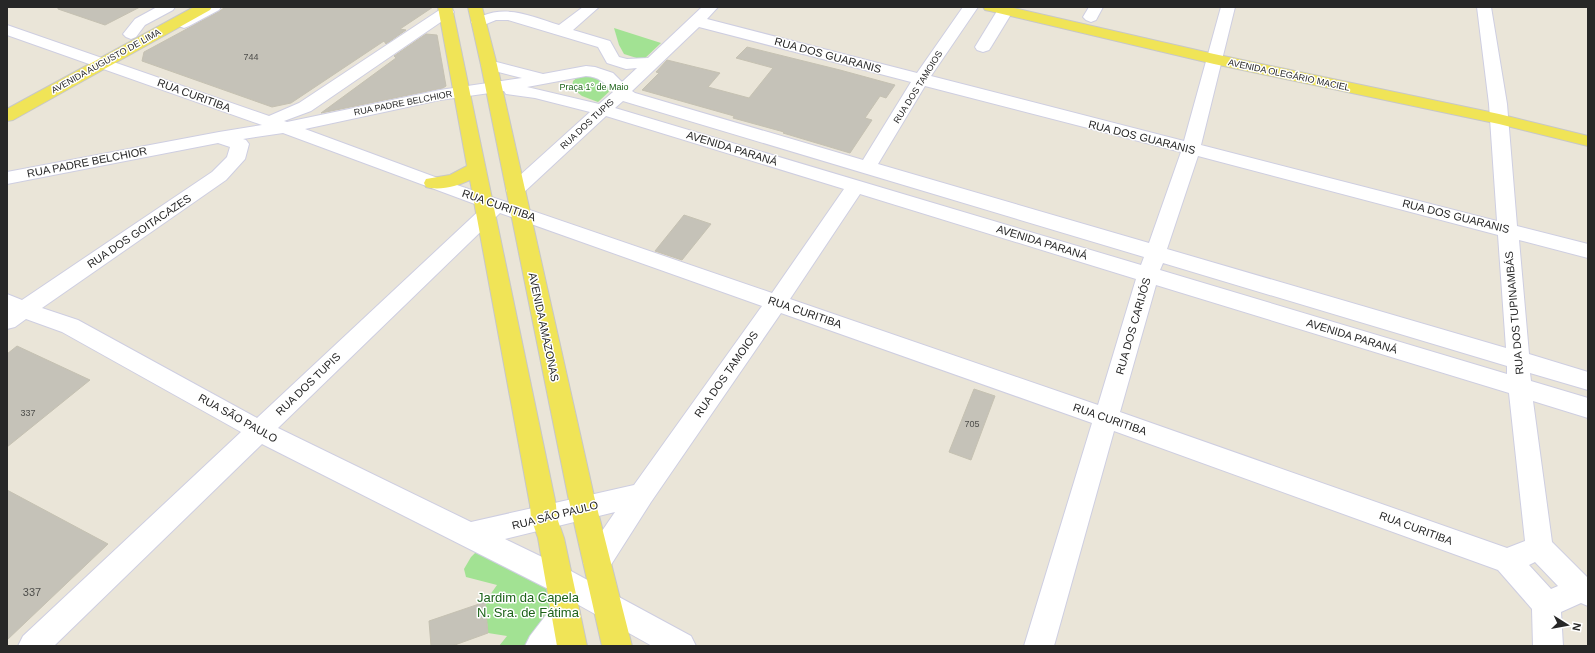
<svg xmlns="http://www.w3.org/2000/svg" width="1595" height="653" font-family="Arial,sans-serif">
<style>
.green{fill:#a2e293}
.building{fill:#c5c2b8;stroke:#c5c1b2}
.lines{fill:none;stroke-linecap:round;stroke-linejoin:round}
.minor-casing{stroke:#cecee1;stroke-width:2}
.major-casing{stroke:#c7c7c7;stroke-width:2}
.minor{fill:#fff;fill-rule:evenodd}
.major{fill:#f0e457;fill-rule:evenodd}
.labels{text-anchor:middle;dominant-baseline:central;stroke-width:3;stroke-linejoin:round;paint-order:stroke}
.number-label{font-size:9px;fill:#4e4e4b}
.far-street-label{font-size:9px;fill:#272727;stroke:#fff}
.far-park-label{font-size:9px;fill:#1d6319;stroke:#fff}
.street-label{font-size:11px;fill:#272727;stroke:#fff}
.near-number-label{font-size:11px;fill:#4e4e4b}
.near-park-label{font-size:13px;fill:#1d6319;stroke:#fff}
</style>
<rect width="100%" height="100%" fill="#eae5d8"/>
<g class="green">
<polygon points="614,28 661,43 643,60 624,54 619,45"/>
<polygon points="592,74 613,88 598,102 582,96 572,88 573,81 578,77"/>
<polygon points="477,551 559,579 541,646 499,646 507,636 488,633 485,602 497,585 466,577 464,569 471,557"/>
</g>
<g class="building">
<polygon points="58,7 140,7 105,25 58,9"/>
<polygon points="225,7 433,7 400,29 406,30 386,44 384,41 291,103 272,107 142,61 144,52 220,11"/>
<polygon points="426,34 437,35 446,86 443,88 321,113 396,58 394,56"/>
<polygon points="747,47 840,70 895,85 886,98 880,96 865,118 872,120 850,153 783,133 784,132 733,118 734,116 642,90 659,73 656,72 667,60 720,73 708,87 749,98 773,68 736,58"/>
<polygon points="684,215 711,224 682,260 655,251"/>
<polygon points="17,346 90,380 7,447 7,354"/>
<polygon points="974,389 995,396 971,460 949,452"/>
<polygon points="7,490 108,544 7,640"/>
<polygon points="485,602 488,633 452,646 431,646 429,621"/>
</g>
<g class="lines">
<defs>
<g id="minor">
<polygon points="157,7 175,7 173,10 145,25 136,37 131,39 126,37 123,34 135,19"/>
<polygon points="203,7 221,7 219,10 189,26 184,28 179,26 176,23 179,20"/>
<path d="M446 7 451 9 454 12 451 15 311 111 284 121 287 122 440 90 522 78 483 68 481 65 483 62 489 60 543 74 586 66 595 67 613 73 622 82 637 68 626 69 607 63 598 47 508 20H496L479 27 474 25 471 22C474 18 477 17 482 16 509 5 533 17 559 25L583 7H599L573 30 610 41 619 57 627 59 648 58 702 7H718L707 19 917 73 963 7H978L931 76 1184 141 1221 7H1235L1201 145 1497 221 1489 104 1477 7H1491L1507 104 1517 226 1588 244V258L1519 240 1529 354 1588 372V390L1530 373 1531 381 1588 398V418L1533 401 1552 542 1588 578V606L1581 603 1561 612 1563 646H1533L1532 609 1498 570 1114 431 1054 646H1024L1092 423 781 313 651 502 607 571 597 575 587 571 583 562 587 553 615 512 505 539 569 570 691 636 696 646H652L577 604 580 612 576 622 558 646H525L530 636 556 602 566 598 570 600 262 444 54 646H18L23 636 241 432 62 332 26 319 15 327 7 329V294L22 300 212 172 227 157 230 147 218 143 7 184V172L219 132 262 125 7 35V25L269 116 299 103 441 9ZM699 27 911 82 863 160 635 93 632 91ZM586 76C599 77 604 82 613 92L599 104 527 87ZM925 86 1181 152 1149 243 878 164ZM504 91 506 94 535 98 590 112 508 186 506 190 508 194 515 196 522 194 606 116 844 189 772 293 454 184 305 129 440 100ZM623 101 1144 257 1141 265 615 108ZM283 133 483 207 257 418 78 320 42 308 226 180 245 159 249 144 246 140 243 139ZM1198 156 1498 235 1506 348 1167 249ZM860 194 1136 279 1098 405 790 299ZM500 213 762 306 634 485 471 522 278 428ZM1163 263 1507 366V374L1160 270ZM1156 285 1509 393 1525 541 1507 548 1120 412ZM1535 562 1558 586 1551 589 1529 565Z"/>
<polygon points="1007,7 1010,8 1013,11 991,47 989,50 983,52 977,50 975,47 997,11 1000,8"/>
<polygon points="1089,7 1103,7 1096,20 1091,22 1086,20 1083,17"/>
</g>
<g id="major">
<polygon points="194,7 212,7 210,10 13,120 7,121 7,109"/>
<path d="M438 7H452L556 505 557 518 564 538 587 646H557L538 538 531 518 530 505 470 180C457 186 440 191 426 187L424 183 426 179 450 175 467 166Z"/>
<polygon points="468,7 482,7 497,65 594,496 632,646 602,646 568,496 481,65"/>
<polygon points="983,7 1009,7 1214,54 1499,114 1588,136 1588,146 1499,124 1214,64 990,11 985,10"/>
</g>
</defs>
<use href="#minor" class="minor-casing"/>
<use href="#major" class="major-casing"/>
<use href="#minor" class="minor"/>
<use href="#major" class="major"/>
</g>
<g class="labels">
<g class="number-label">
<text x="251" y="57">744</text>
<text x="28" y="413">337</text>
<text x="972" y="424">705</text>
</g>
<g class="far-street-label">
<text transform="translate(106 61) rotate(-29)">AVENIDA AUGUSTO DE LIMA</text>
<text transform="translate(1289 75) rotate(12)">AVENIDA OLEGÁRIO MACIEL</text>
<text transform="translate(918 87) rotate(-58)">RUA DOS TAMOIOS</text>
<text transform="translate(403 103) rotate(-11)">RUA PADRE BELCHIOR</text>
<text transform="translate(587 124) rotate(-43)">RUA DOS TUPIS</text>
</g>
<g class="far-park-label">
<text x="594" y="87">Praça 1° de Maio</text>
</g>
<g class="street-label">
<text transform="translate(828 55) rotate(15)">RUA DOS GUARANIS</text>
<text transform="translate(194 95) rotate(20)">RUA CURITIBA</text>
<text transform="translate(1142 137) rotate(14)">RUA DOS GUARANIS</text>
<text transform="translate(732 148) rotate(17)">AVENIDA PARANÁ</text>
<text transform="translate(87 162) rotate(-11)">RUA PADRE BELCHIOR</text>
<text transform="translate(499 205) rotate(19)">RUA CURITIBA</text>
<text transform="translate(1456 216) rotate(14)">RUA DOS GUARANIS</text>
<text transform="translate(139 231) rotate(-34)">RUA DOS GOITACAZES</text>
<text transform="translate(1042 242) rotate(17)">AVENIDA PARANÁ</text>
<text transform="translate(805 312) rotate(19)">RUA CURITIBA</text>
<text transform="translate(1514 313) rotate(-95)">RUA DOS TUPINAMBÁS</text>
<text transform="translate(1133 326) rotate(-74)">RUA DOS CARIJÓS</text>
<text transform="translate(544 327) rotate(78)">AVENIDA AMAZONAS</text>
<text transform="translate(1352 336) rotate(17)">AVENIDA PARANÁ</text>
<text transform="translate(726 374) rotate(-55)">RUA DOS TAMOIOS</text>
<text transform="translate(308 384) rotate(-44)">RUA DOS TUPIS</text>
<text transform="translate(238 418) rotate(29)">RUA SÃO PAULO</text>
<text transform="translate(1110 419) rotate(19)">RUA CURITIBA</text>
<text transform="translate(555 515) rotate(-14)">RUA SÃO PAULO</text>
<text transform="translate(1416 528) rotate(20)">RUA CURITIBA</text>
</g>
<g class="near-number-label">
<text x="32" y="592">337</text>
</g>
<g class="near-park-label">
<text x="528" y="597">Jardim da Capela<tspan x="528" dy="15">N. Sra. de Fátima</tspan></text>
</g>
</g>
<rect width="1595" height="653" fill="none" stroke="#272727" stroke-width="16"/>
<g transform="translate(1567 625) rotate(101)" stroke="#ffffff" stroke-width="3" paint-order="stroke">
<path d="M0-3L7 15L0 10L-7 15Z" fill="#272727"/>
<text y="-6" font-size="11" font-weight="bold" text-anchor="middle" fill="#272727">N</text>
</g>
</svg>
